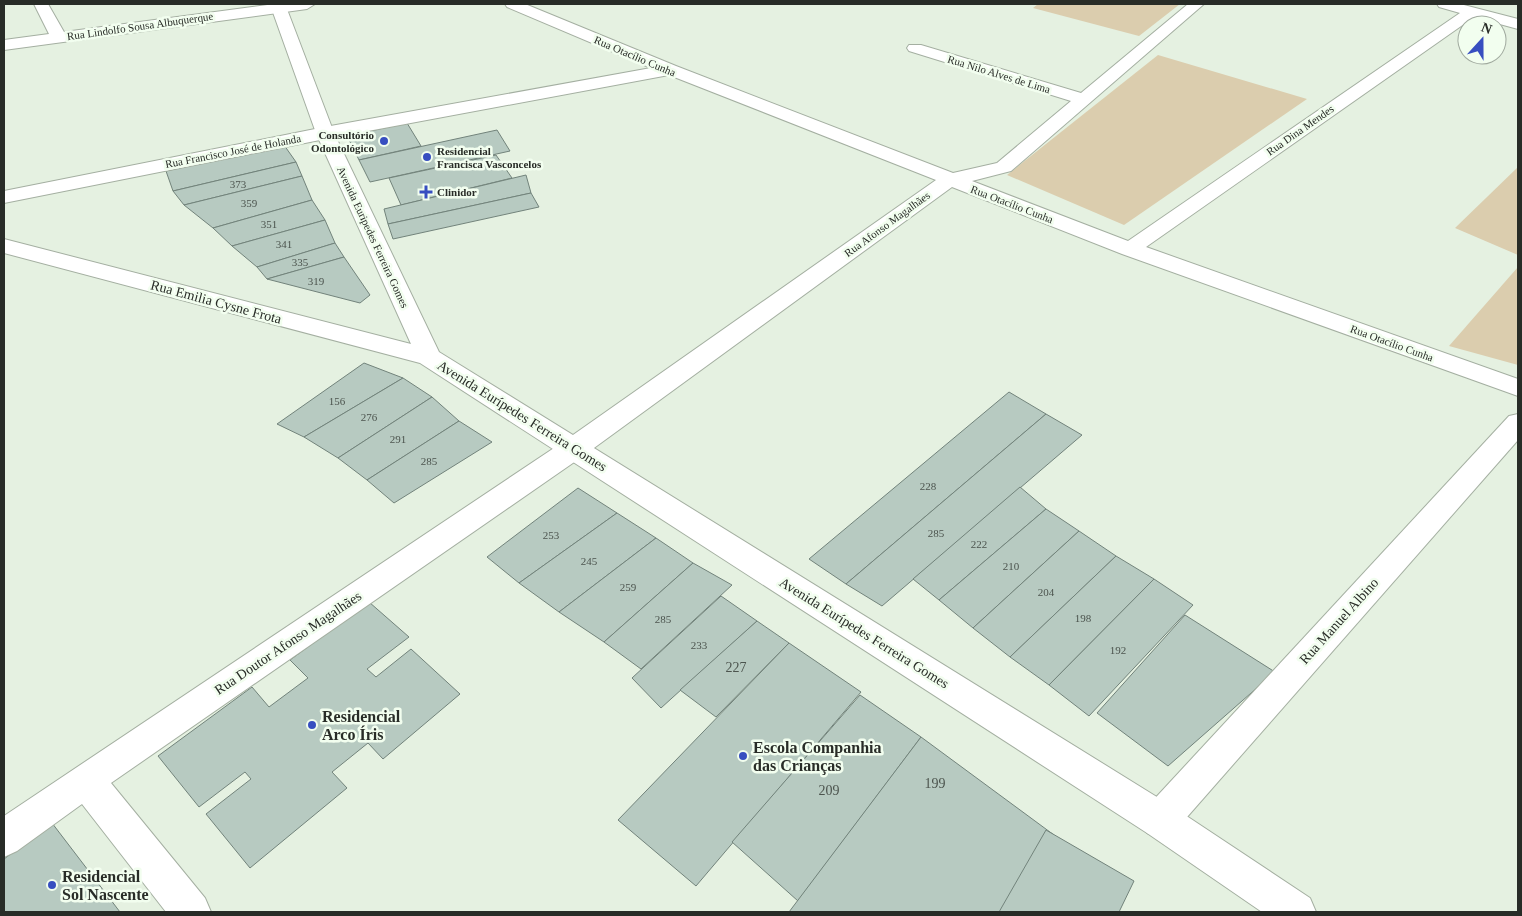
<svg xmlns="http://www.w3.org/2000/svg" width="1522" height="916" font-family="'Times New Roman',serif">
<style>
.green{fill:#dbcdae}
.building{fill:#b7cac1;stroke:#72837b}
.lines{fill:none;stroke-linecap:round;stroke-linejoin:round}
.street-casing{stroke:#a4afa1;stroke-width:2}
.secondary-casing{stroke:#a4afa1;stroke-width:2}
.street{fill:#fff;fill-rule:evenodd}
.secondary{fill:#fff;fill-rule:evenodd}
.poi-dot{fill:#374ec0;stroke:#f2feef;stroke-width:2}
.labels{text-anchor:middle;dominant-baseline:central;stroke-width:5;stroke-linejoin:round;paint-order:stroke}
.far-street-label{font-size:11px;fill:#282c27;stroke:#f2feef}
.far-poi-label{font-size:11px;font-weight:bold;fill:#282c27;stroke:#f2feef;text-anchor:start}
.number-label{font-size:11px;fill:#4c544e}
.street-label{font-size:14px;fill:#282c27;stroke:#f2feef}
.near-number-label{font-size:14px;fill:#4c544e}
.near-poi-label{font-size:16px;font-weight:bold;fill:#282c27;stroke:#f2feef;text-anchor:start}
</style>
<rect width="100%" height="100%" fill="#e5f1e1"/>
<g class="green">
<polygon points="1038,4 1180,4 1139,36 1033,8"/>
<polygon points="1158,55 1307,99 1124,225 1007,175"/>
<polygon points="1518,167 1518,255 1455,228"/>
<polygon points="1518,267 1518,365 1449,346"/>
</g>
<g class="building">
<polygon points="407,123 421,146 359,160 347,136"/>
<polygon points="497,130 510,151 370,182 359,160"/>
<polygon points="284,145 296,162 173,191 166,171"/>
<polygon points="496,155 512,178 401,205 389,178"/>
<polygon points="296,162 302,176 184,205 173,191"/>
<polygon points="526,175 531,193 388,224 384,209"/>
<polygon points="302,176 312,200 213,228 184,205"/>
<polygon points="531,193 539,207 393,239 388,224"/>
<polygon points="312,200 325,220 232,246 213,228"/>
<polygon points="325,220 335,243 257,267 232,246"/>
<polygon points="335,243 344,257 267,279 257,267"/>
<polygon points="344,257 370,295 360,303 267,279"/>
<polygon points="364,363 403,378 304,437 277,424"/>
<polygon points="403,378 432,397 338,458 304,437"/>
<polygon points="1009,392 1046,414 846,584 809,559"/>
<polygon points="432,397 459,421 367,480 338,458"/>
<polygon points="1046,414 1082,435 882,606 846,584"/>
<polygon points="459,421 492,442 394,503 367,480"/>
<polygon points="1020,487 1046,509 939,600 913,579"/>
<polygon points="578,488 617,513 519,583 487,557"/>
<polygon points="1046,509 1079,531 973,628 939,600"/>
<polygon points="617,513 656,538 559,612 519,583"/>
<polygon points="1079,531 1116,556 1010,657 973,628"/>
<polygon points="656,538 693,563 604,642 559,612"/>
<polygon points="1116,556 1154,579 1049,685 1010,657"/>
<polygon points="693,563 732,585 641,669 604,642"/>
<polygon points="1154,579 1193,605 1089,716 1049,685"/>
<polygon points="721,596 757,621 661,708 632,678"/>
<polygon points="369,602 409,637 367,669 376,677 411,649 460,694 383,759 368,743 332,772 347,788 250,868 206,814 251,779 245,772 199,807 158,756 252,687 269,707 308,678 290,660"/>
<polygon points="1185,615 1275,672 1168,766 1097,713"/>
<polygon points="757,621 789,643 716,717 680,690"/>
<polygon points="789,643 861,692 696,886 618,820"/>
<polygon points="860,695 921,737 798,901 732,842"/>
<polygon points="921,737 1054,835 1006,912 789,912"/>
<polygon points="52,823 120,912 4,912 4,859"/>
<polygon points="1046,830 1134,881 1119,912 999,912"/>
</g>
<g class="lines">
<defs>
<g id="street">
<polygon points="34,4 48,4 64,32 275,4 315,4 307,9 4,50 4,40 49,34"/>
<polygon points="505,4 525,4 676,66 953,173 997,163 1071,101 909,51 907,48 909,45 921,45 1081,93 1188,4 1204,4 1011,171 972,181 1128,241 1460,13 1439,7 1437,4 1460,4 1518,19 1518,29 1474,17 1146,247 1518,379 1518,396 1122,254 952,187 583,456 111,783 205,898 211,912 166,912 82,804 17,851 4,857 4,816 563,442 936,180 669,75 325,139 4,203 4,191 325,127 651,68 507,7"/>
<polygon points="1518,414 1518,440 1173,833 1160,838 1147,833 1141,820 1147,807 1509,416"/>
</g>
<polygon id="secondary" points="270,4 285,4 334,133 439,352 1173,807 1310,898 1316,912 1262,912 1147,833 420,363 4,253 4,239 411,344 316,133"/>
</defs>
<use href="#street" class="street-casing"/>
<use href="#secondary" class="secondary-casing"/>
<use href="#street" class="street"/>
<use href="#secondary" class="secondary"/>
</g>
<g class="poi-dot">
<circle cx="384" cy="141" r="5"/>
<circle cx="427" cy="157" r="5"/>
<path d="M423.5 184.5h5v5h5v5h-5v5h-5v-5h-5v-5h5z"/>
<circle cx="312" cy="725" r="5"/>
<circle cx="743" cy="756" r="5"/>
<circle cx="52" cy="885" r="5"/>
</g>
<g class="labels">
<g class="far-street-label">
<text transform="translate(140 26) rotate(-8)">Rua Lindolfo Sousa Albuquerque</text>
<text transform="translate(635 56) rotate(23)">Rua Otacílio Cunha</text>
<text transform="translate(999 74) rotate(17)">Rua Nilo Alves de Lima</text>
<text transform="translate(1300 130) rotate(-35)">Rua Dina Mendes</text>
<text transform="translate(233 151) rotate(-11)">Rua Francisco José de Holanda</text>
<text transform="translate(1012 204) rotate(21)">Rua Otacílio Cunha</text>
<text transform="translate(887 224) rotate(-36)">Rua Afonso Magalhães</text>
<text transform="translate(373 237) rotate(65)">Avenida Euripedes Ferreira Gomes</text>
<text transform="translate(1392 343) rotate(20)">Rua Otacílio Cunha</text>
</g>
<g class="far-poi-label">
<text x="374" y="135" text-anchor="end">Consultório<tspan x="374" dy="13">Odontológico</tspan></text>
<text x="437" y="151">Residencial<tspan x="437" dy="13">Francisca Vasconcelos</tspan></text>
<text x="437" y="192">Clinidor</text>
</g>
<g class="number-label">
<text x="238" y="184">373</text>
<text x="249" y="203">359</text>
<text x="269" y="224">351</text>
<text x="284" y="244">341</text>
<text x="300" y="262">335</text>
<text x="316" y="281">319</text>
<text x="337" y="401">156</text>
<text x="369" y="417">276</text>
<text x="398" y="439">291</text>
<text x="429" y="461">285</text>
<text x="928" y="486">228</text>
<text x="936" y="533">285</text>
<text x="551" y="535">253</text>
<text x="979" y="544">222</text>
<text x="589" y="561">245</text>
<text x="1011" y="566">210</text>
<text x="628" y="587">259</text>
<text x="1046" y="592">204</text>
<text x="1083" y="618">198</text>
<text x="663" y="619">285</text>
<text x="699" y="645">233</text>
<text x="1118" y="650">192</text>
</g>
<g class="street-label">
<text transform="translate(216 302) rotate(15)">Rua Emilia Cysne Frota</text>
<text transform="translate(522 416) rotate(32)">Avenida Eurípedes Ferreira Gomes</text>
<text transform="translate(1339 621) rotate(-48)">Rua Manuel Albino</text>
<text transform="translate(864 633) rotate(32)">Avenida Eurípedes Ferreira Gomes</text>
<text transform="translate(288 643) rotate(-34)">Rua Doutor Afonso Magalhães</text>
</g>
<g class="near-number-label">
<text x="736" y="667">227</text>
<text x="935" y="783">199</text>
<text x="829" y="790">209</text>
</g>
<g class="near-poi-label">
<text x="322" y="716">Residencial<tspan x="322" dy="18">Arco Íris</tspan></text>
<text x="753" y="747">Escola Companhia<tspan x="753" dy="18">das Crianças</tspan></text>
<text x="62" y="876">Residencial<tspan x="62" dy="18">Sol Nascente</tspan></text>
</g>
</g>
<rect width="1522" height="916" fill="none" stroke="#282c27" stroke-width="10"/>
<g transform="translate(1482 40) rotate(21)"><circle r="24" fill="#f2feef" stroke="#a1aa9f"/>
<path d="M0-4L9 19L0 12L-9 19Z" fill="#374ec0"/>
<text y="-8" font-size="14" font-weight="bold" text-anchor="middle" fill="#282c27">N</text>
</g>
</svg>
